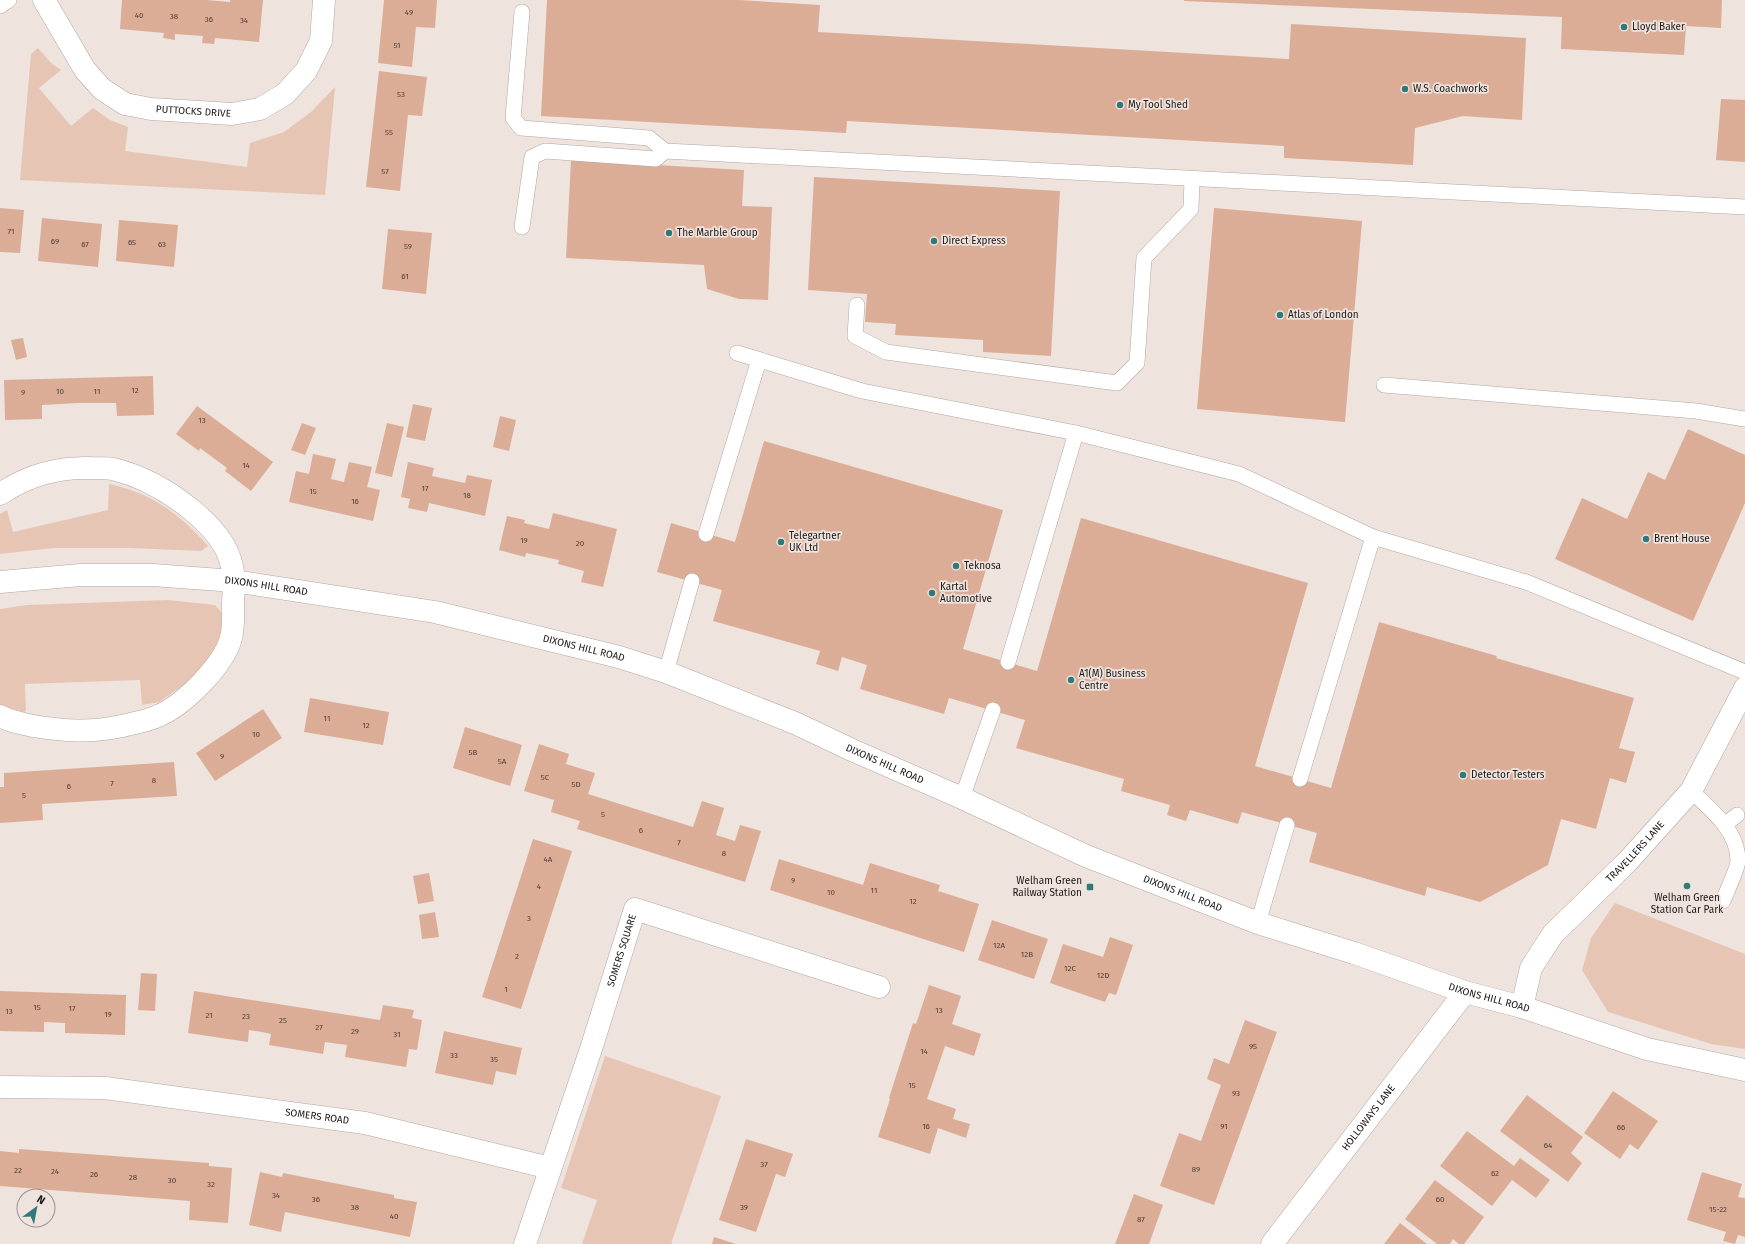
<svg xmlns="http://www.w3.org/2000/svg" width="1745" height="1244" font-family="'Fira Sans',sans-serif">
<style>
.green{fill:#e7c5b4}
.building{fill:#dbad97}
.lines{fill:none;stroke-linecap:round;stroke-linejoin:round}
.service-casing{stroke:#b2a7a2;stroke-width:16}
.minor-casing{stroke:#b2a7a2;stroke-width:23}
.tertiary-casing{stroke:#b2a7a2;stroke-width:23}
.service{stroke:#fff;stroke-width:15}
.minor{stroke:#fff;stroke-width:22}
.tertiary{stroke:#fff;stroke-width:22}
.poi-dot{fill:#30797b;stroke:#efe3de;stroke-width:1.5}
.labels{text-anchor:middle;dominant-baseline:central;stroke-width:3.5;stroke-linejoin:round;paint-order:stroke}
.number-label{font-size:8px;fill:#4a3c35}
.poi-label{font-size:10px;fill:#1a1614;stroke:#efe3de;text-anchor:start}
.street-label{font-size:10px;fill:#1a1614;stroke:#efe3de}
</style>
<rect width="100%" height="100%" fill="#efe3de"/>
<g class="green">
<polygon points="38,48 51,63 61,70 39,88 71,126 93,108 110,120 128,127 125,151 247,167 250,143 284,132 311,112 335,87 325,195 20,180 31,54"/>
<path d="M109 484C150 492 181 515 208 546L201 551 130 548H53L0 554V514L7 510 13 532 108 510Z"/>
<polygon points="168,600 215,605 222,613 221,632 212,658 192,679 159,702 142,705 140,680 25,684 26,710 23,715 0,706 0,609 27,605"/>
<polygon points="1615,903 1745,954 1745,1049 1711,1044 1608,1012 1582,970 1591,938"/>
<polygon points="605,1056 721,1096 671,1244 582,1244 597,1200 561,1188"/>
</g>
<g class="building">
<polygon points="122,0 206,0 230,2 230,0 263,0 259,42 215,38 214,44 202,43 203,36 175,34 175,40 163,38 164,33 120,29"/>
<polygon points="384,0 437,0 435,28 416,27 412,67 378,63"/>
<polygon points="547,0 739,0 820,5 818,32 1289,59 1291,24 1526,38 1522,120 1463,116 1415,128 1413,165 1284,158 1284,146 847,121 846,133 541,116"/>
<polygon points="1184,0 1722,0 1721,28 1686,26 1684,55 1561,49 1562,17 1184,1"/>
<polygon points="379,71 427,77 422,116 408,115 400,191 366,187"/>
<polygon points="1721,99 1745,100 1745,162 1716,160"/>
<polygon points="571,160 744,170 742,206 772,207 768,300 739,299 707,289 704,265 566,258"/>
<polygon points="814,177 1060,191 1051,356 983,352 983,340 895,335 896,324 865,322 867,294 808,290"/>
<polygon points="0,208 24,210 20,253 0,252"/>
<polygon points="1214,208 1362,221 1345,422 1197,409"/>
<polygon points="42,218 102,224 98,267 38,261"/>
<polygon points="119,220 178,225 174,267 116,261"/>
<polygon points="388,229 432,233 426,294 382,289"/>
<polygon points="23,338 27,357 16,360 11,340"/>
<polygon points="153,376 154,415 117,416 116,403 79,403 42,405 42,419 5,420 4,380"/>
<polygon points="413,404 432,408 425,441 406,437"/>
<polygon points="197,406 273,462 251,491 225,471 227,468 200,448 199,451 176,434"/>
<polygon points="500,416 516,420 509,451 493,447"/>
<polygon points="302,423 316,428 305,455 291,450"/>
<polygon points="387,423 404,427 392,477 375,473"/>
<polygon points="1688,429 1745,455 1745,503 1693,621 1555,559 1582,498 1627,519 1648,472 1665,480"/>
<polygon points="764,441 1003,510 963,649 1037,671 1081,518 1308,583 1255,766 1331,788 1379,622 1497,656 1496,658 1634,698 1619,748 1635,752 1626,783 1610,778 1596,829 1561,819 1548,865 1480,902 1427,887 1425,896 1309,862 1317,833 1242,812 1238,824 1190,810 1186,821 1167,815 1170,805 1121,791 1124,779 1016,748 1025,720 949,698 944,714 860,689 867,665 842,657 838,671 816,664 820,651 713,621 722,590 657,572 671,523 735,542"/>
<polygon points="313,454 336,459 331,479 344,482 349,462 372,467 367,487 380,490 373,521 289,502 296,471 309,474"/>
<polygon points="408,462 434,468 432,476 465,483 467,475 492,480 485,516 429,503 427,512 408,508 410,499 401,497"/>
<polygon points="553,513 617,529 603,587 581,582 584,571 558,564 559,560 526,553 525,557 499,550 507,516 525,520 524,523 549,529"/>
<polygon points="310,698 389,712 383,745 304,732"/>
<polygon points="263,709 282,738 215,781 196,753"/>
<polygon points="465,727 522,745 510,786 453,768"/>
<polygon points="539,744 569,754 566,764 595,773 588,794 693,827 702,801 724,808 716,835 735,841 740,825 761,831 745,882 577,829 580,821 551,812 554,800 524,791"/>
<polygon points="174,762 177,796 42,804 43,820 0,823 0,787 4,787 4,773"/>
<polygon points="533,839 572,851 521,1009 482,997"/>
<polygon points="779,859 863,885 870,863 940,885 938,891 979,904 964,952 770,890"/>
<polygon points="429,873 434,901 418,904 413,876"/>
<polygon points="435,912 439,937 422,939 419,915"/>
<polygon points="992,920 1048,939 1034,979 978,960"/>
<polygon points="1110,937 1133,945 1116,995 1109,993 1105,1002 1050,983 1063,944 1103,957"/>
<polygon points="141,973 157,974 155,1011 138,1010"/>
<polygon points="929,985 961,996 952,1024 981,1034 974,1056 945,1046 927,1099 956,1109 953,1119 970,1124 966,1138 938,1128 930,1154 878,1137 890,1099 889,1098 913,1023 916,1024"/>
<polygon points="0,991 126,995 125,1035 65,1033 65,1023 44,1022 44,1032 0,1031"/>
<polygon points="194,991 380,1020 383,1005 414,1010 412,1018 422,1020 417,1050 409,1049 406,1067 345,1057 347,1045 325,1042 323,1054 269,1045 271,1034 262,1032 249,1030 248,1042 188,1033"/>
<polygon points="1245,1020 1277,1032 1214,1205 1160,1186 1179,1133 1201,1141 1221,1085 1207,1079 1214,1058 1229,1064"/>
<polygon points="444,1031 522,1048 516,1075 496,1071 493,1085 435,1073"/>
<polygon points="1613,1091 1658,1121 1638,1150 1630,1144 1620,1159 1584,1133"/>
<polygon points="1527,1095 1583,1137 1571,1153 1582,1163 1568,1182 1500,1131"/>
<polygon points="1467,1131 1514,1166 1520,1158 1550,1180 1536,1198 1512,1180 1492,1206 1440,1166"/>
<polygon points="746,1139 793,1154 785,1177 776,1174 756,1232 719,1220"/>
<polygon points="19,1149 209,1163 209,1166 232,1168 228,1223 189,1220 190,1201 0,1186 0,1151 19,1153"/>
<polygon points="260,1172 282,1177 283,1173 394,1195 394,1198 417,1202 410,1237 285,1212 281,1232 249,1225"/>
<polygon points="1702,1172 1742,1184 1738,1197 1745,1198 1745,1237 1738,1235 1735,1244 1723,1241 1726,1232 1687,1220"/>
<polygon points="1435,1180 1484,1217 1464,1244 1459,1244 1453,1239 1450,1244 1437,1244 1405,1219"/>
<polygon points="1134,1194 1163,1205 1149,1244 1115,1244"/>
<polygon points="1400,1223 1427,1244 1384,1244"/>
<polygon points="714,1237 736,1244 712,1244"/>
</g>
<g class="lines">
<defs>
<g id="service">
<polyline points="0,6 9,0"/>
<polyline points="522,12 513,118 521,128 649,138 665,151 1745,207"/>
<polyline points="522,227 532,157 545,151 656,159 665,151"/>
<polyline points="857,305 855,336 886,352 1117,383 1137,363 1144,258 1191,209 1192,179"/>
<polyline points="737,353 862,391 1076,433 1239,474 1373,537 1526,582 1745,672"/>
<polyline points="1384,385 1696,411 1745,419"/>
<polyline points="706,534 759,360"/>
<polyline points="1008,662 1076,433"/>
<polyline points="666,672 692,581"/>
<polyline points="1300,779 1373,537"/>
<path d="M1691 791C1711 810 1738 830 1738 861 1738 868 1726 893 1723 901"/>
<polyline points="962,798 993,710"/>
<polyline points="1726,824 1737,815"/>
<polyline points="1258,923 1287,825"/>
</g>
<g id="minor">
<path id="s1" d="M44 0 85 70 102 89 125 104 151 109 232 114 260 109 285 94 306 71 321 41 324 0"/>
<path d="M0 494C29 475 57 467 91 468 98 468 106 468 113 469 142 476 170 492 193 511 206 522 222 538 228 554 235 569 234 587 233 603 233 614 234 627 231 638 224 665 184 705 158 716 147 721 135 723 122 726 90 733 64 731 33 726 21 723 10 722 0 716"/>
<path id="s2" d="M1522 1007 1531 968 1553 934 1628 861 1691 791 1745 688"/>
<path id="s3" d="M0 1087 105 1088 365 1123 550 1168"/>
<path id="s4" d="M525 1244 591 1049 635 909 879 987"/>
<path id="s5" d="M1272 1244 1465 992"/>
</g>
<g id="tertiary">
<path id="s6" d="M0 582 81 575H153L234 581 435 612 619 657 666 672 795 723 852 750 962 798 1086 856 1258 923 1354 953 1465 992 1522 1007 1647 1049 1745 1070"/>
</g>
</defs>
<use href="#service" class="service-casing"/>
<use href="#minor" class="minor-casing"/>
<use href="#tertiary" class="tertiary-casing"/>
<use href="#service" class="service"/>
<use href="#minor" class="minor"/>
<use href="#tertiary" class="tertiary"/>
</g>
<g class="poi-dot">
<circle cx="1624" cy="27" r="4"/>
<circle cx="1405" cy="89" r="4"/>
<circle cx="1120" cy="105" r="4"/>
<circle cx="669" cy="233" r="4"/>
<circle cx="934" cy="241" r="4"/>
<circle cx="1280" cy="315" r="4"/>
<circle cx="1646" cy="539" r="4"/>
<circle cx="781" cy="542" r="4"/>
<circle cx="956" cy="566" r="4"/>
<circle cx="932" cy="593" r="4"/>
<circle cx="1071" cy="680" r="4"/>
<circle cx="1463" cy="775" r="4"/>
<circle cx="1687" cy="886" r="4"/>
<rect x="1086" y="883" width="8" height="8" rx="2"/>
</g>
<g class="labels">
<g class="number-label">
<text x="409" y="12">49</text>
<text x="139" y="15">40</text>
<text x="174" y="16">38</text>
<text x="209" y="19">36</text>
<text x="244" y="20">34</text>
<text x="397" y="45">51</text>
<text x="401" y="94">53</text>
<text x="389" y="132">55</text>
<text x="385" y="171">57</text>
<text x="11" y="231">71</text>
<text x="55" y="241">69</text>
<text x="132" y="242">65</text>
<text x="85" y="244">67</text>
<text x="162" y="244">63</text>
<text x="408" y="246">59</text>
<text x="405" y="276">61</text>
<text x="135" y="390">12</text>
<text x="60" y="391">10</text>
<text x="97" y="391">11</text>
<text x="23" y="392">9</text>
<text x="202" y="420">13</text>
<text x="246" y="465">14</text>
<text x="425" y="488">17</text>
<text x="313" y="491">15</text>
<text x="467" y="495">18</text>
<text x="355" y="501">16</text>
<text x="524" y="540">19</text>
<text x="580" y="543">20</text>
<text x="327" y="718">11</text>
<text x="366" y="725">12</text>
<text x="256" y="734">10</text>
<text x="473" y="752">5B</text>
<text x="222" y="756">9</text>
<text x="502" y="761">5A</text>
<text x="545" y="777">5C</text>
<text x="154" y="780">8</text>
<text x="112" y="783">7</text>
<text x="576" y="784">5D</text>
<text x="69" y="786">6</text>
<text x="24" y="795">5</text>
<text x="603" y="814">5</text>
<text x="641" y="830">6</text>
<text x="679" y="842">7</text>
<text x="724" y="853">8</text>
<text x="548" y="859">4A</text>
<text x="793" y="880">9</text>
<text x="539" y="886">4</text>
<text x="874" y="890">11</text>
<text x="831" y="892">10</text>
<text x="913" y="901">12</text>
<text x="529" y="918">3</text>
<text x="999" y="945">12A</text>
<text x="1027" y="954">12B</text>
<text x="517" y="956">2</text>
<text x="1070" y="968">12C</text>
<text x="1103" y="975">12D</text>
<text x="506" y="989">1</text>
<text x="37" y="1007">15</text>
<text x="72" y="1008">17</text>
<text x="939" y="1010">13</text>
<text x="9" y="1011">13</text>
<text x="108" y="1014">19</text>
<text x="209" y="1015">21</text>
<text x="246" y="1016">23</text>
<text x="283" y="1020">25</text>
<text x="319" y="1027">27</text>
<text x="355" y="1031">29</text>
<text x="397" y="1034">31</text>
<text x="1253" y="1046">95</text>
<text x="924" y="1051">14</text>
<text x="454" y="1055">33</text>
<text x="494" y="1059">35</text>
<text x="912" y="1085">15</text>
<text x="1236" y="1093">93</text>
<text x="926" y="1126">16</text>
<text x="1224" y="1126">91</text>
<text x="1621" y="1127">66</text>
<text x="1548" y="1145">64</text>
<text x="764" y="1164">37</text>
<text x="1196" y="1169">89</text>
<text x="18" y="1170">22</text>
<text x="55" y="1171">24</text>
<text x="1495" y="1173">62</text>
<text x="94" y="1174">26</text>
<text x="133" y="1177">28</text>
<text x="172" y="1180">30</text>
<text x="211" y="1184">32</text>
<text x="276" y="1195">34</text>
<text x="316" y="1199">36</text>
<text x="1440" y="1199">60</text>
<text x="355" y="1207">38</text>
<text x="744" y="1207">39</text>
<text x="1718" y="1209">15-22</text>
<text x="394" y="1216">40</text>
<text x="1141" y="1219">87</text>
</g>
<g class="poi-label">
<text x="1632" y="27">Lloyd Baker</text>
<text x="1413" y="89">W.S. Coachworks</text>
<text x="1128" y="105">My Tool Shed</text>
<text x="677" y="233">The Marble Group</text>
<text x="942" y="241">Direct Express</text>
<text x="1288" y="315">Atlas of London</text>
<text x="789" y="536">Telegartner<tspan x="789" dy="12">UK Ltd</tspan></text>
<text x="1654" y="539">Brent House</text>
<text x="964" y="566">Teknosa</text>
<text x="940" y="587">Kartal<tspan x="940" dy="12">Automotive</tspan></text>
<text x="1079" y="674">A1(M) Business<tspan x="1079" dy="12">Centre</tspan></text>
<text x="1471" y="775">Detector Testers</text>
<text x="1082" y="881" text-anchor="end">Welham Green<tspan x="1082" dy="12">Railway Station</tspan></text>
<text x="1687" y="898" text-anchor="middle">Welham Green<tspan x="1687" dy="12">Station Car Park</tspan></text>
</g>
<g class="street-label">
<text stroke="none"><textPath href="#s1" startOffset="203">PUTTOCKS DRIVE</textPath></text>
<text stroke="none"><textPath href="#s6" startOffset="267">DIXONS HILL ROAD</textPath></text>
<text stroke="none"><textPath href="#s6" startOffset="591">DIXONS HILL ROAD</textPath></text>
<text stroke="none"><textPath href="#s6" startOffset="914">DIXONS HILL ROAD</textPath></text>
<text stroke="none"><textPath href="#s2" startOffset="197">TRAVELLERS LANE</textPath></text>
<text stroke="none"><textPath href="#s6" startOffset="1239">DIXONS HILL ROAD</textPath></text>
<text stroke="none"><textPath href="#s4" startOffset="309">SOMERS SQUARE</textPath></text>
<text stroke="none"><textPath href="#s6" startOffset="1563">DIXONS HILL ROAD</textPath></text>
<text stroke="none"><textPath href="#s3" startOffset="319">SOMERS ROAD</textPath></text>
<text stroke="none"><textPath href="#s5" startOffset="159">HOLLOWAYS LANE</textPath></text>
</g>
</g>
<g transform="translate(36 1208) rotate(32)"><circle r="19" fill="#efe3de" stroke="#9a918d"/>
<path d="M0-3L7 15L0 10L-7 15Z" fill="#30797b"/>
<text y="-6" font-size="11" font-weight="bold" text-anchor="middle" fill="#1a1614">N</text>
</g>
</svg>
